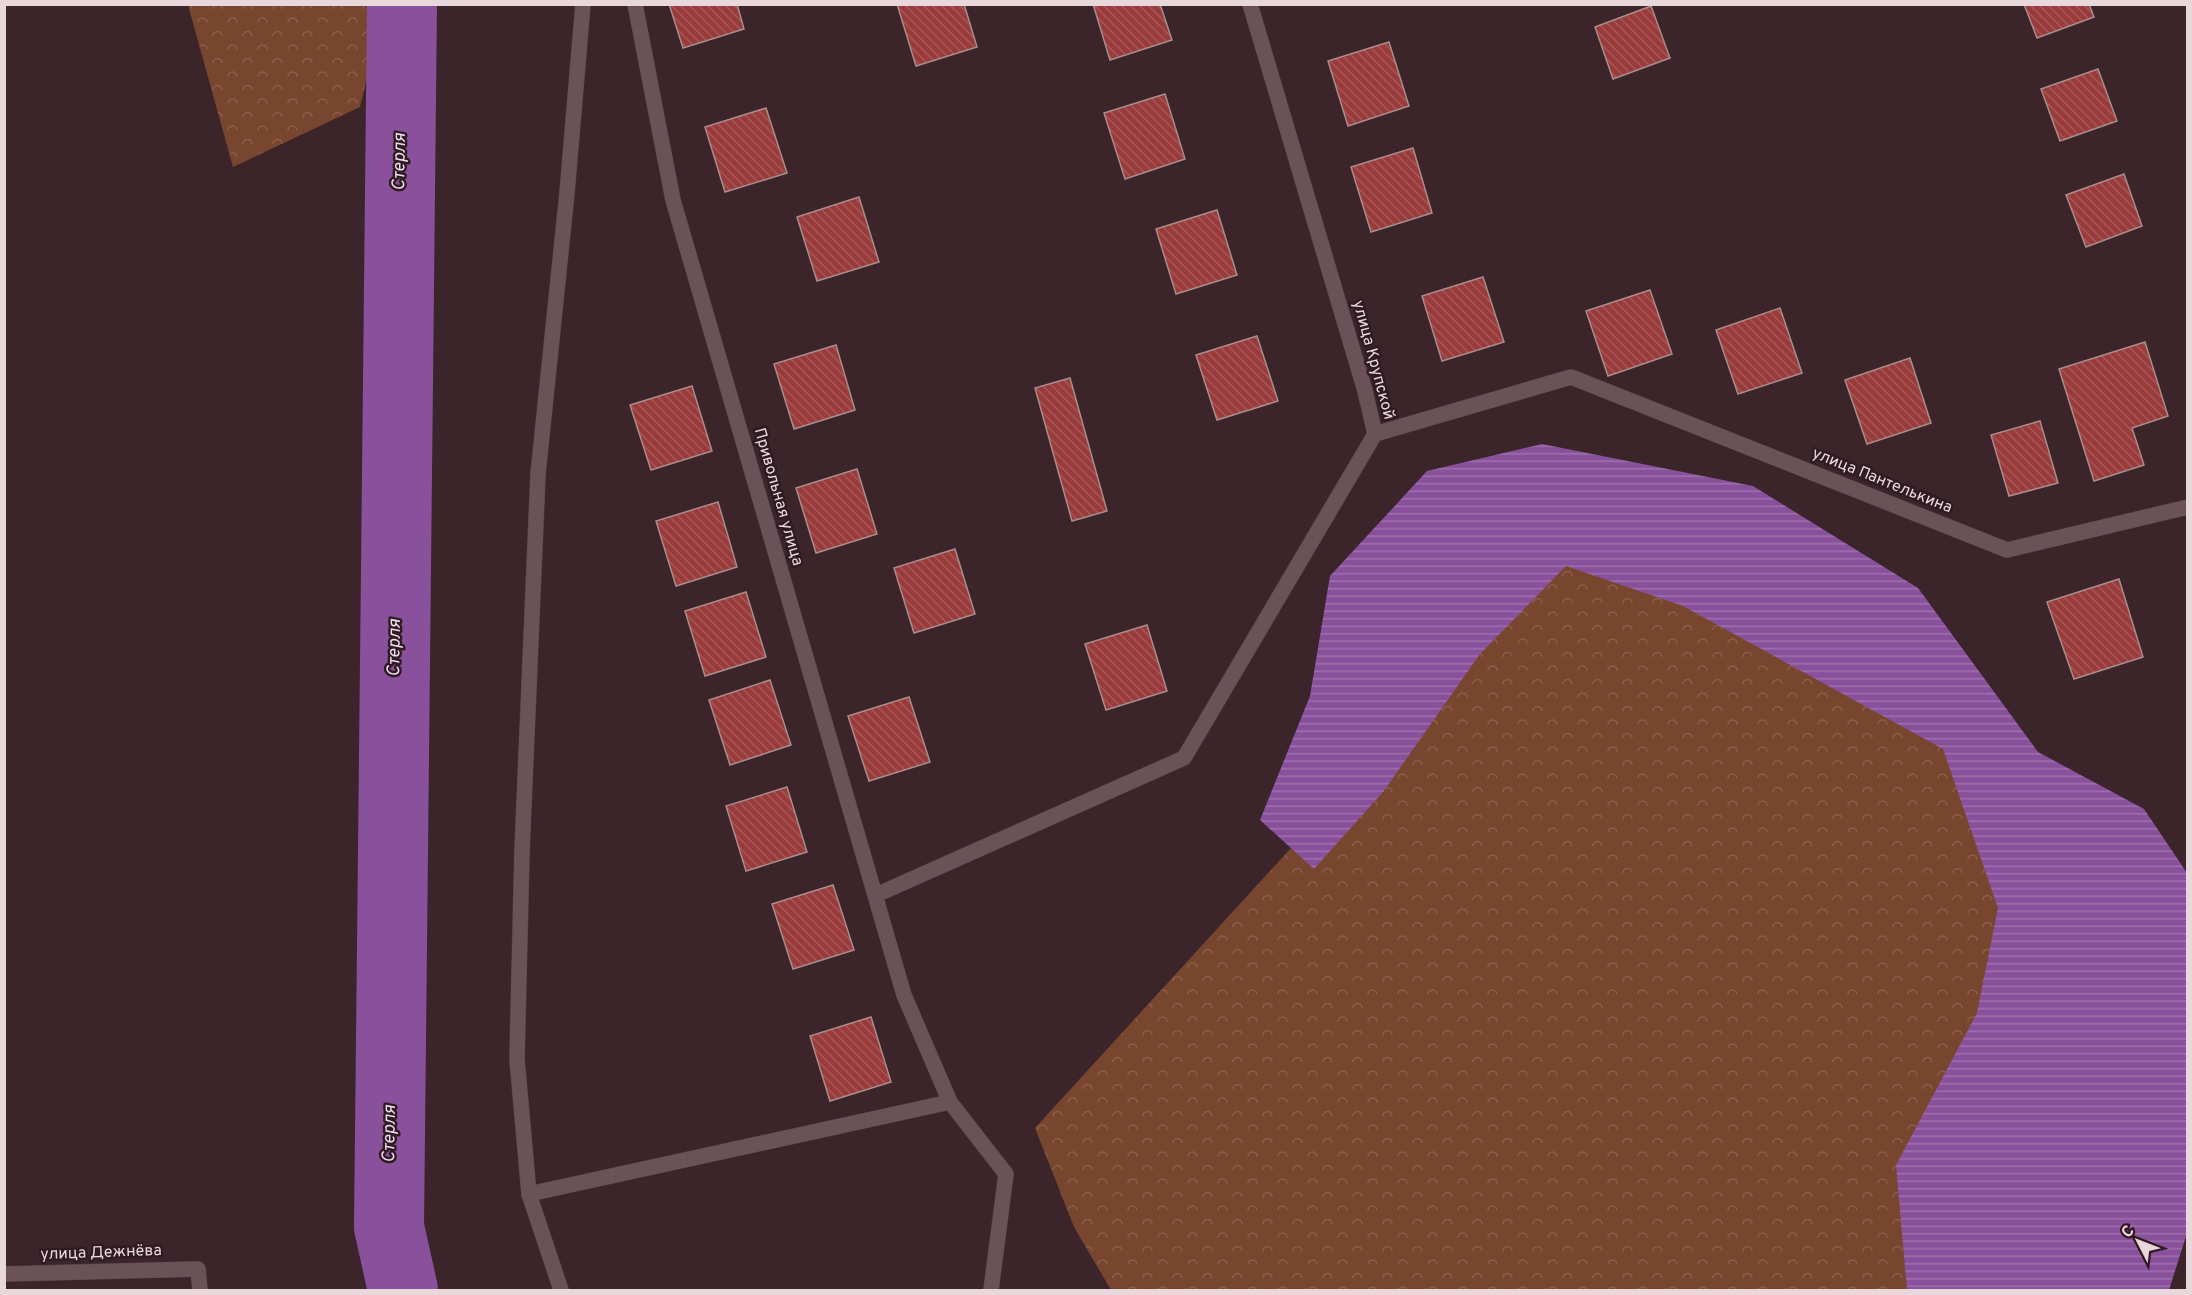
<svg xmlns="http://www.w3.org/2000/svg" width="2192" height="1295" font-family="Overpass,sans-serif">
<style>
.forest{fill:url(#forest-crowns)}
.water{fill:url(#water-rules)}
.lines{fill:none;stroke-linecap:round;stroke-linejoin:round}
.river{stroke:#89519b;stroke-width:70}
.building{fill:url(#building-back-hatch);stroke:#aa8d8b;stroke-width:1.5}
.minor-casing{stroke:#554348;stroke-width:16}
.minor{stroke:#6b5259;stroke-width:15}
.labels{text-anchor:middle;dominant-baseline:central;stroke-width:5;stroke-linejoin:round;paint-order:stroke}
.street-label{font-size:16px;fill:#e8d8dc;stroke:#311b22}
.water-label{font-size:18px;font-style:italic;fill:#ecddf1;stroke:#311b22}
</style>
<defs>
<pattern id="forest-crowns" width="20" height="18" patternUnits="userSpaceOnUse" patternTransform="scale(1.5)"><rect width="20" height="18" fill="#78452e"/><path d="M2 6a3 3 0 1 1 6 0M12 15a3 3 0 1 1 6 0" fill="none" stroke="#8b5f4c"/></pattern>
<pattern id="water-rules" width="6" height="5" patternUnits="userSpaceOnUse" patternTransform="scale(1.5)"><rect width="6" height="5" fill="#89519b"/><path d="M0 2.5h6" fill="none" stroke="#9f71ad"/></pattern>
<pattern id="building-back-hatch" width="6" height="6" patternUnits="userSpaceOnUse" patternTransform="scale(1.5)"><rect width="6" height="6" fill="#993a3b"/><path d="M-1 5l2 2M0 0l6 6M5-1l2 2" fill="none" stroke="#a75657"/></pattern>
</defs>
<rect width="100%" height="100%" fill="#3b252b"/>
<g class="forest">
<polygon points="188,5 384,5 360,107 233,167"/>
<polygon points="1501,531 1960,719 2093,873 2047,1290 1111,1290 1074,1227 1035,1128 1291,848 1395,635"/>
</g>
<polygon class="water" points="1542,444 1753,486 1918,588 2038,752 2144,809 2187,873 2188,1230 2169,1290 1907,1290 1896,1165 1977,1013 1998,908 1943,749 1683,606 1566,566 1480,654 1383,792 1314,869 1260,820 1310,696 1330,576 1427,471"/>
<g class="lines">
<polyline class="river" points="402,4 389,1227 403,1290"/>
</g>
<g class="building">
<polygon points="669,4 737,4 744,29 683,48"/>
<polygon points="897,4 964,4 977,47 916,66"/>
<polygon points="1093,4 1160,4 1172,40 1110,60"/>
<polygon points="2024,4 2089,4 2094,17 2037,38"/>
<polygon points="1651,6 1670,58 1613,79 1595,27"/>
<polygon points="1389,42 1409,106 1348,126 1328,61"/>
<polygon points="2098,69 2117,121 2060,141 2041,89"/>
<polygon points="1165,94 1185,159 1125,179 1104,113"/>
<polygon points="766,108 787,173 725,192 705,127"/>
<polygon points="1413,148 1432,213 1371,232 1351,167"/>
<polygon points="2124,174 2142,226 2086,247 2066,195"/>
<polygon points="859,197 879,262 817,281 797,217"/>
<polygon points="1217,210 1237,275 1176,294 1156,229"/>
<polygon points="1483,277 1504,342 1442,361 1422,296"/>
<polygon points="1650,290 1672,354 1608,376 1586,311"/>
<polygon points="1780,308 1802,373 1738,394 1716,330"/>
<polygon points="1257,336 1278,401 1217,420 1196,355"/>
<polygon points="2145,342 2168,416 2132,428 2144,465 2094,481 2059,369"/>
<polygon points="836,345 855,410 794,429 774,364"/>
<polygon points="1910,358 1931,423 1867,444 1845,380"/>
<polygon points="1070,378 1107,511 1072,521 1035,388"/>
<polygon points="692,386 712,451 651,470 630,405"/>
<polygon points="2040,421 2058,483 2009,496 1991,435"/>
<polygon points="857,469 877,534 816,553 796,488"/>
<polygon points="718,502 737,567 676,586 656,521"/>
<polygon points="955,549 975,614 914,633 894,568"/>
<polygon points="2119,579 2143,657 2074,679 2047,602"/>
<polygon points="746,592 766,657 705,676 685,611"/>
<polygon points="1147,625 1167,691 1106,710 1085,644"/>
<polygon points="770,680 791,745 730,765 709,700"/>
<polygon points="909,697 930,762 869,781 848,716"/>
<polygon points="787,787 807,852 746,871 726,806"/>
<polygon points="833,885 854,950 793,969 772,904"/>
<polygon points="871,1017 891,1082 830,1101 810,1036"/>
</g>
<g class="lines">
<defs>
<g id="minor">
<polyline points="635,4 673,200 904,995 950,1102 1006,1174 991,1290"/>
<polyline points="1375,434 1571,377 2007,550 2188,507"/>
<polyline points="876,895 1184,758 1375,434 1365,391 1250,4"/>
<polyline points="529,1194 950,1102"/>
<polyline points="4,1274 198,1269 200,1290"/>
<polyline points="561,1290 529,1194 517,1059 522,851 538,474 567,193 583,4"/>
</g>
</defs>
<use href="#minor" class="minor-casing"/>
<use href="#minor" class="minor"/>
</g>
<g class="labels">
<g class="street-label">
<text transform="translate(1373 360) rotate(75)">улица Крупской</text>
<text transform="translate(1882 481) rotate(22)">улица Пантелькина</text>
<text transform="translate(778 497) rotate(74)">Привольная улица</text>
<text transform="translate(101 1253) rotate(-2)">улица Дежнёва</text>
</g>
<g class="water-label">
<text transform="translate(400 162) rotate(-89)">Стерля</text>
<text transform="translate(395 648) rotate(-89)">Стерля</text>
<text transform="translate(390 1134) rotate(-89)">Стерля</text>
</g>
</g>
<rect width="2192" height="1295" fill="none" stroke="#e8d8dc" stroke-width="12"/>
<g transform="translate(2138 1241) rotate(312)" stroke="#311b22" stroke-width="4.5" paint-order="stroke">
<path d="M0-4.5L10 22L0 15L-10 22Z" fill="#e8d8dc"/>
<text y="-9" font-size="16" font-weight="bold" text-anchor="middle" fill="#e8d8dc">С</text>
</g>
</svg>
